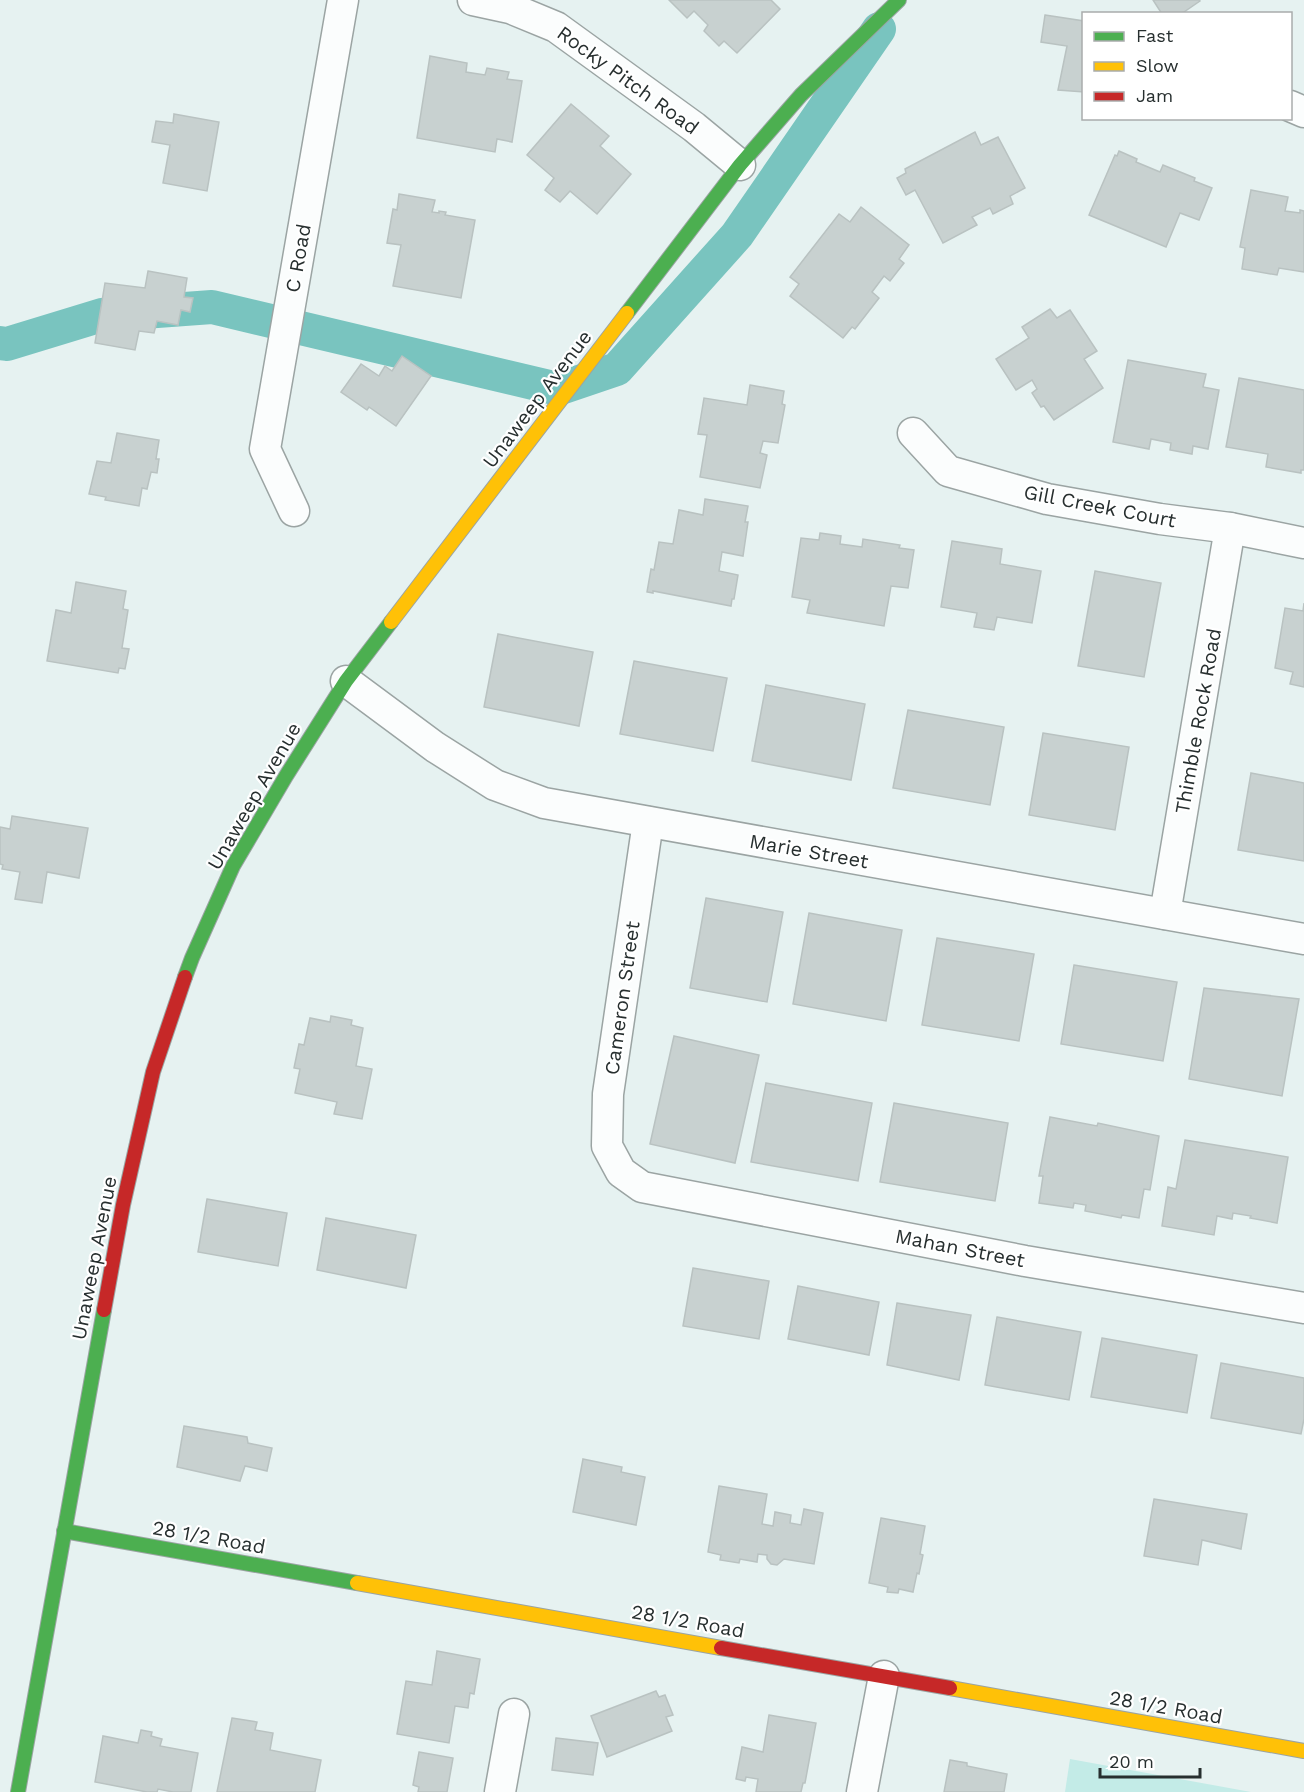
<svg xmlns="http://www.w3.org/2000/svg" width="1304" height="1792" font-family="'Work Sans',sans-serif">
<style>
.green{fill:#c3ebe7}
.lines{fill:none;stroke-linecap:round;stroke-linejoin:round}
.canal{stroke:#79c4bf;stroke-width:34}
.building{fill:#c8d1d0;stroke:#b9c2c1;stroke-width:1.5}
.street-casing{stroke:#9ba4a3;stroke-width:33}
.fast-casing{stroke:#9ba4a3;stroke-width:16}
.slow-casing{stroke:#9ba4a3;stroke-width:16}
.jam-casing{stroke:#9ba4a3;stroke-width:16}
.street{stroke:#fbfdfd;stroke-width:30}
.fast{stroke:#4caf50;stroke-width:14}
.slow{stroke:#ffc107;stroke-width:14}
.jam{stroke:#c62828;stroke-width:14}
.labels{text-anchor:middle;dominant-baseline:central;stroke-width:4.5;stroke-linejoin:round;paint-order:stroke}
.street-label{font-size:20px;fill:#272f2f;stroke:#fff}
</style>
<rect width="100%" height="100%" fill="#e6f2f1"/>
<polygon class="green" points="1070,1759 1251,1792 1065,1792"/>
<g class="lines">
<polyline class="canal" points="0,343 7,344 102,315 212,307 558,389 617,369 737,235 879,29"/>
</g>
<g class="building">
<polygon points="669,0 771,0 780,9 737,53 724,41 719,46 704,31 708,25 694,11 687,18"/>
<polygon points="1153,0 1199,0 1200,1 1181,14 1162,14"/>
<polygon points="1045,15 1084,21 1084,92 1058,90 1067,46 1041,42"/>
<polygon points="430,56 467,63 466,72 485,75 487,68 509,72 507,79 522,81 512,142 497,139 495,152 417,138"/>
<polygon points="571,104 609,136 600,146 631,174 597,214 570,191 560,202 545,190 554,178 527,155"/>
<polygon points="174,114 219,122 207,191 163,183 170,145 152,142 156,121 173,123"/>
<polygon points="975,132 981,145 998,137 1025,188 1010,196 1013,204 993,214 990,208 972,217 977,225 943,243 915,190 906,195 897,178 906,173 905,169"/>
<polygon points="1119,151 1137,159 1136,162 1160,172 1163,165 1195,178 1194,181 1212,188 1199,220 1180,213 1166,247 1089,215 1115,155 1117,156"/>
<polygon points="1251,190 1288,197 1285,211 1300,213 1300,210 1304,211 1304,272 1279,268 1277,275 1242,269 1245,248 1240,247"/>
<polygon points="399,194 435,200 432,212 439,213 439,211 446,212 445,215 475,220 461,298 393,286 401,245 387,243 393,209 397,210"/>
<polygon points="861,207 909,245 899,259 904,263 890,281 884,276 872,292 879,298 855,329 852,327 843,338 790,296 799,284 790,277 839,214 850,222"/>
<polygon points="148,271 187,278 184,297 193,298 190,312 181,310 178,325 157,321 154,333 139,331 135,350 95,343 105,283 145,288"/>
<polygon points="1050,309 1057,318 1070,310 1097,351 1084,359 1103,388 1054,420 1044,406 1041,407 1032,393 1037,389 1032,380 1016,390 996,359 1029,338 1022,327"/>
<polygon points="402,356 431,376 396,426 369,407 367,410 341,392 361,364 379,376 385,366 392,371"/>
<polygon points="1128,360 1206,374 1203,387 1219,390 1208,449 1193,446 1192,454 1170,450 1171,443 1151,439 1149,449 1113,442"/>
<polygon points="1239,378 1304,390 1304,470 1301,470 1301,473 1266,467 1268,454 1226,447"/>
<polygon points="750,385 784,391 782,404 785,405 778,443 763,441 760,453 767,455 760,488 700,477 707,435 698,434 704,398 747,405"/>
<polygon points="117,433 159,440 156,459 159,459 157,473 151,472 147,489 142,488 139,506 105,500 106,497 89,494 97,461 111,463"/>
<polygon points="705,499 748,506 745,522 748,522 743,556 722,552 719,571 738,575 734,599 732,599 731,606 653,591 653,593 647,592 651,569 654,570 659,542 673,544 679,510 703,515"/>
<polygon points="820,533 841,536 840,544 862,547 863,539 900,545 899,548 914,550 908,588 891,586 884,626 807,613 810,600 792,597 801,538 819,540"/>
<polygon points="952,541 1002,549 1000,564 1041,571 1032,623 997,617 994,630 974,627 977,613 941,607"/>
<polygon points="1095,571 1161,583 1144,677 1078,666"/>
<polygon points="76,582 126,591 123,609 128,610 122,648 129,649 125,669 119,668 118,673 47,661 56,610 71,613"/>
<polygon points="1304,603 1304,687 1290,684 1293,672 1275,668 1285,608 1303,611"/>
<polygon points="498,634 593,652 579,726 484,707"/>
<polygon points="634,661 727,678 713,751 620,734"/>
<polygon points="766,685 865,704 851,780 752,761"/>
<polygon points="908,710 1004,727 990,805 893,788"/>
<polygon points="1043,733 1129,747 1115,830 1029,815"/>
<polygon points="1251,773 1304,783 1304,861 1238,850"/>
<polygon points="12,816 88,828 79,878 47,872 42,903 15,899 20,872 2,869 3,865 0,864 0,827 10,829"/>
<polygon points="706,898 783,912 767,1002 690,988"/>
<polygon points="809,913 902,930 886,1021 793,1004"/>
<polygon points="937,938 1034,954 1019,1041 922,1025"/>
<polygon points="1074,965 1177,982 1163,1061 1061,1044"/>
<polygon points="1204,988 1299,999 1282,1096 1189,1079"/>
<polygon points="331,1016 352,1020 351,1025 363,1028 356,1066 372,1069 362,1119 334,1114 337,1102 295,1093 300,1069 294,1068 299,1044 304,1045 310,1018 330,1022"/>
<polygon points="674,1036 759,1055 735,1163 650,1144"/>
<polygon points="766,1083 872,1103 858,1181 751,1162"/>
<polygon points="894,1103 1008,1123 995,1201 880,1182"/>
<polygon points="1050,1117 1097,1126 1098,1123 1159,1136 1150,1190 1144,1189 1139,1218 1122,1215 1121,1218 1085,1211 1086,1205 1074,1203 1073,1208 1039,1203 1043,1176 1039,1176"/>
<polygon points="1185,1140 1288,1157 1277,1223 1250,1218 1251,1216 1233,1213 1232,1219 1217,1216 1214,1235 1162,1226 1168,1187 1176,1189"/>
<polygon points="207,1199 287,1213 278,1266 198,1252"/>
<polygon points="326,1218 416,1235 406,1288 317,1270"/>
<polygon points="693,1268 769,1281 759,1339 683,1326"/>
<polygon points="798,1286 879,1302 869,1355 788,1339"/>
<polygon points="897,1303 971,1315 959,1380 887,1365"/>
<polygon points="997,1317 1081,1332 1069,1400 985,1385"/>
<polygon points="1102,1338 1197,1355 1187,1413 1091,1397"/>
<polygon points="1221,1363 1304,1378 1304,1419 1301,1434 1211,1418"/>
<polygon points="184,1426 247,1437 248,1443 272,1448 267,1471 245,1466 240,1481 177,1467"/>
<polygon points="583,1459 622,1467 621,1472 645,1477 636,1525 573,1512"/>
<polygon points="719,1486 767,1494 762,1524 773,1526 775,1512 791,1515 790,1523 801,1525 804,1509 823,1513 814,1564 784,1559 777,1565 771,1564 767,1559 767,1555 758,1554 757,1562 740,1559 739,1563 720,1560 721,1555 708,1552"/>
<polygon points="1154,1499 1247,1514 1241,1549 1202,1540 1198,1565 1144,1556"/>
<polygon points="881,1518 925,1526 920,1554 923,1555 919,1574 917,1573 913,1592 899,1589 898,1593 887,1592 888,1587 869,1583"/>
<polygon points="437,1651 480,1659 474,1694 470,1693 468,1708 455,1706 449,1743 397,1734 406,1681 432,1685"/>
<polygon points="656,1691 659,1697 665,1695 673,1715 666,1717 672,1731 607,1757 591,1716"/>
<polygon points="769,1715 816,1723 805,1783 803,1783 801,1792 756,1792 758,1779 746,1777 745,1781 736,1779 742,1747 763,1752"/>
<polygon points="232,1718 257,1722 255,1730 273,1733 270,1750 321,1760 315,1792 217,1792"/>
<polygon points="141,1730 152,1732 151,1736 162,1739 160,1746 198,1753 191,1792 173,1792 158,1789 157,1792 147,1792 95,1782 103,1736 138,1743"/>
<polygon points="556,1738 598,1743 593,1775 552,1770"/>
<polygon points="419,1752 453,1758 447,1792 418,1792 419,1787 413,1785"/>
<polygon points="950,1760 967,1763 967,1766 1007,1774 1004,1792 944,1792"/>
</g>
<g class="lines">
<defs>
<g id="street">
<polyline points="473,0 510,8 556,27 694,127 740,165"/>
<polyline points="1290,106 1304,112"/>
<polyline points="913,433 948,471 1047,499 1160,519 1230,528 1304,543"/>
<polyline points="294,511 265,449 343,0"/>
<polyline points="346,681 435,747 495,785 544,803 1304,939"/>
<polyline points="648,822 608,1094 607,1146 621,1172 642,1187 1025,1261 1304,1308"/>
<polyline points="1165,914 1230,528"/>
<polyline points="500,1792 514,1714"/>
<polyline points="862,1792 884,1676"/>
</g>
<g id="fast">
<polyline points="627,313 740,165 801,95 899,0"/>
<polyline points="185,977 192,958 233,866 286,776 346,681 391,622"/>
<polyline points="64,1531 357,1583"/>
<polyline points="18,1792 104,1310"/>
</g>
<g id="slow">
<polyline points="391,622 627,313"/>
<polyline points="357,1583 721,1648"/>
<polyline points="950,1688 1304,1751"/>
</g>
<g id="jam">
<polyline points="104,1310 123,1205 153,1072 185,977"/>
<polyline points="721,1648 950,1688"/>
</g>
</defs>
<use href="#street" class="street-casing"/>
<use href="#fast" class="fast-casing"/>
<use href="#slow" class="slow-casing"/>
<use href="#jam" class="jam-casing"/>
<use href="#street" class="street"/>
<use href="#fast" class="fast"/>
<use href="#slow" class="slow"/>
<use href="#jam" class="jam"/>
</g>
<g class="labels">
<g class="street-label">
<text transform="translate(628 80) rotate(36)">Rocky Pitch Road</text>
<text transform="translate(298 258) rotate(-80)">C Road</text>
<text transform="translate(537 399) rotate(-53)">Unaweep Avenue</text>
<text transform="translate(1100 506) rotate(11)">Gill Creek Court</text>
<text transform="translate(1198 721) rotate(-80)">Thimble Rock Road</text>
<text transform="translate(254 796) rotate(-60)">Unaweep Avenue</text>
<text transform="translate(809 851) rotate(10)">Marie Street</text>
<text transform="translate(622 998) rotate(-82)">Cameron Street</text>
<text transform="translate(960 1248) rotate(11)">Mahan Street</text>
<text transform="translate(94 1258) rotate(-79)">Unaweep Avenue</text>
<text transform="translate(209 1537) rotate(10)">28 1/2 Road</text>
<text transform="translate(688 1621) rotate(10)">28 1/2 Road</text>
<text transform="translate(1166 1707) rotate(10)">28 1/2 Road</text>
</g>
</g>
<rect x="1082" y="12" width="210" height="108" fill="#ffffff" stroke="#a9acac" stroke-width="1.5"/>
<rect x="1094" y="32" width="30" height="9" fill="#4caf50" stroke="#a9acac" stroke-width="1.5"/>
<text x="1136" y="42" font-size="18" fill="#272f2f">Fast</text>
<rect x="1094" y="62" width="30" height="9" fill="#ffc107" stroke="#a9acac" stroke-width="1.5"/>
<text x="1136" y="72" font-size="18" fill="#272f2f">Slow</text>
<rect x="1094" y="92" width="30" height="9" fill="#c62828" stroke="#a9acac" stroke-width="1.5"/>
<text x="1136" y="102" font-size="18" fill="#272f2f">Jam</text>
<path d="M1100 1768v9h100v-9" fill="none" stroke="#272f2f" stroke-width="3"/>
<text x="1109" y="1768" font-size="18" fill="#272f2f" stroke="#ffffff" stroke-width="4.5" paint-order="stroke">20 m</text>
</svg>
